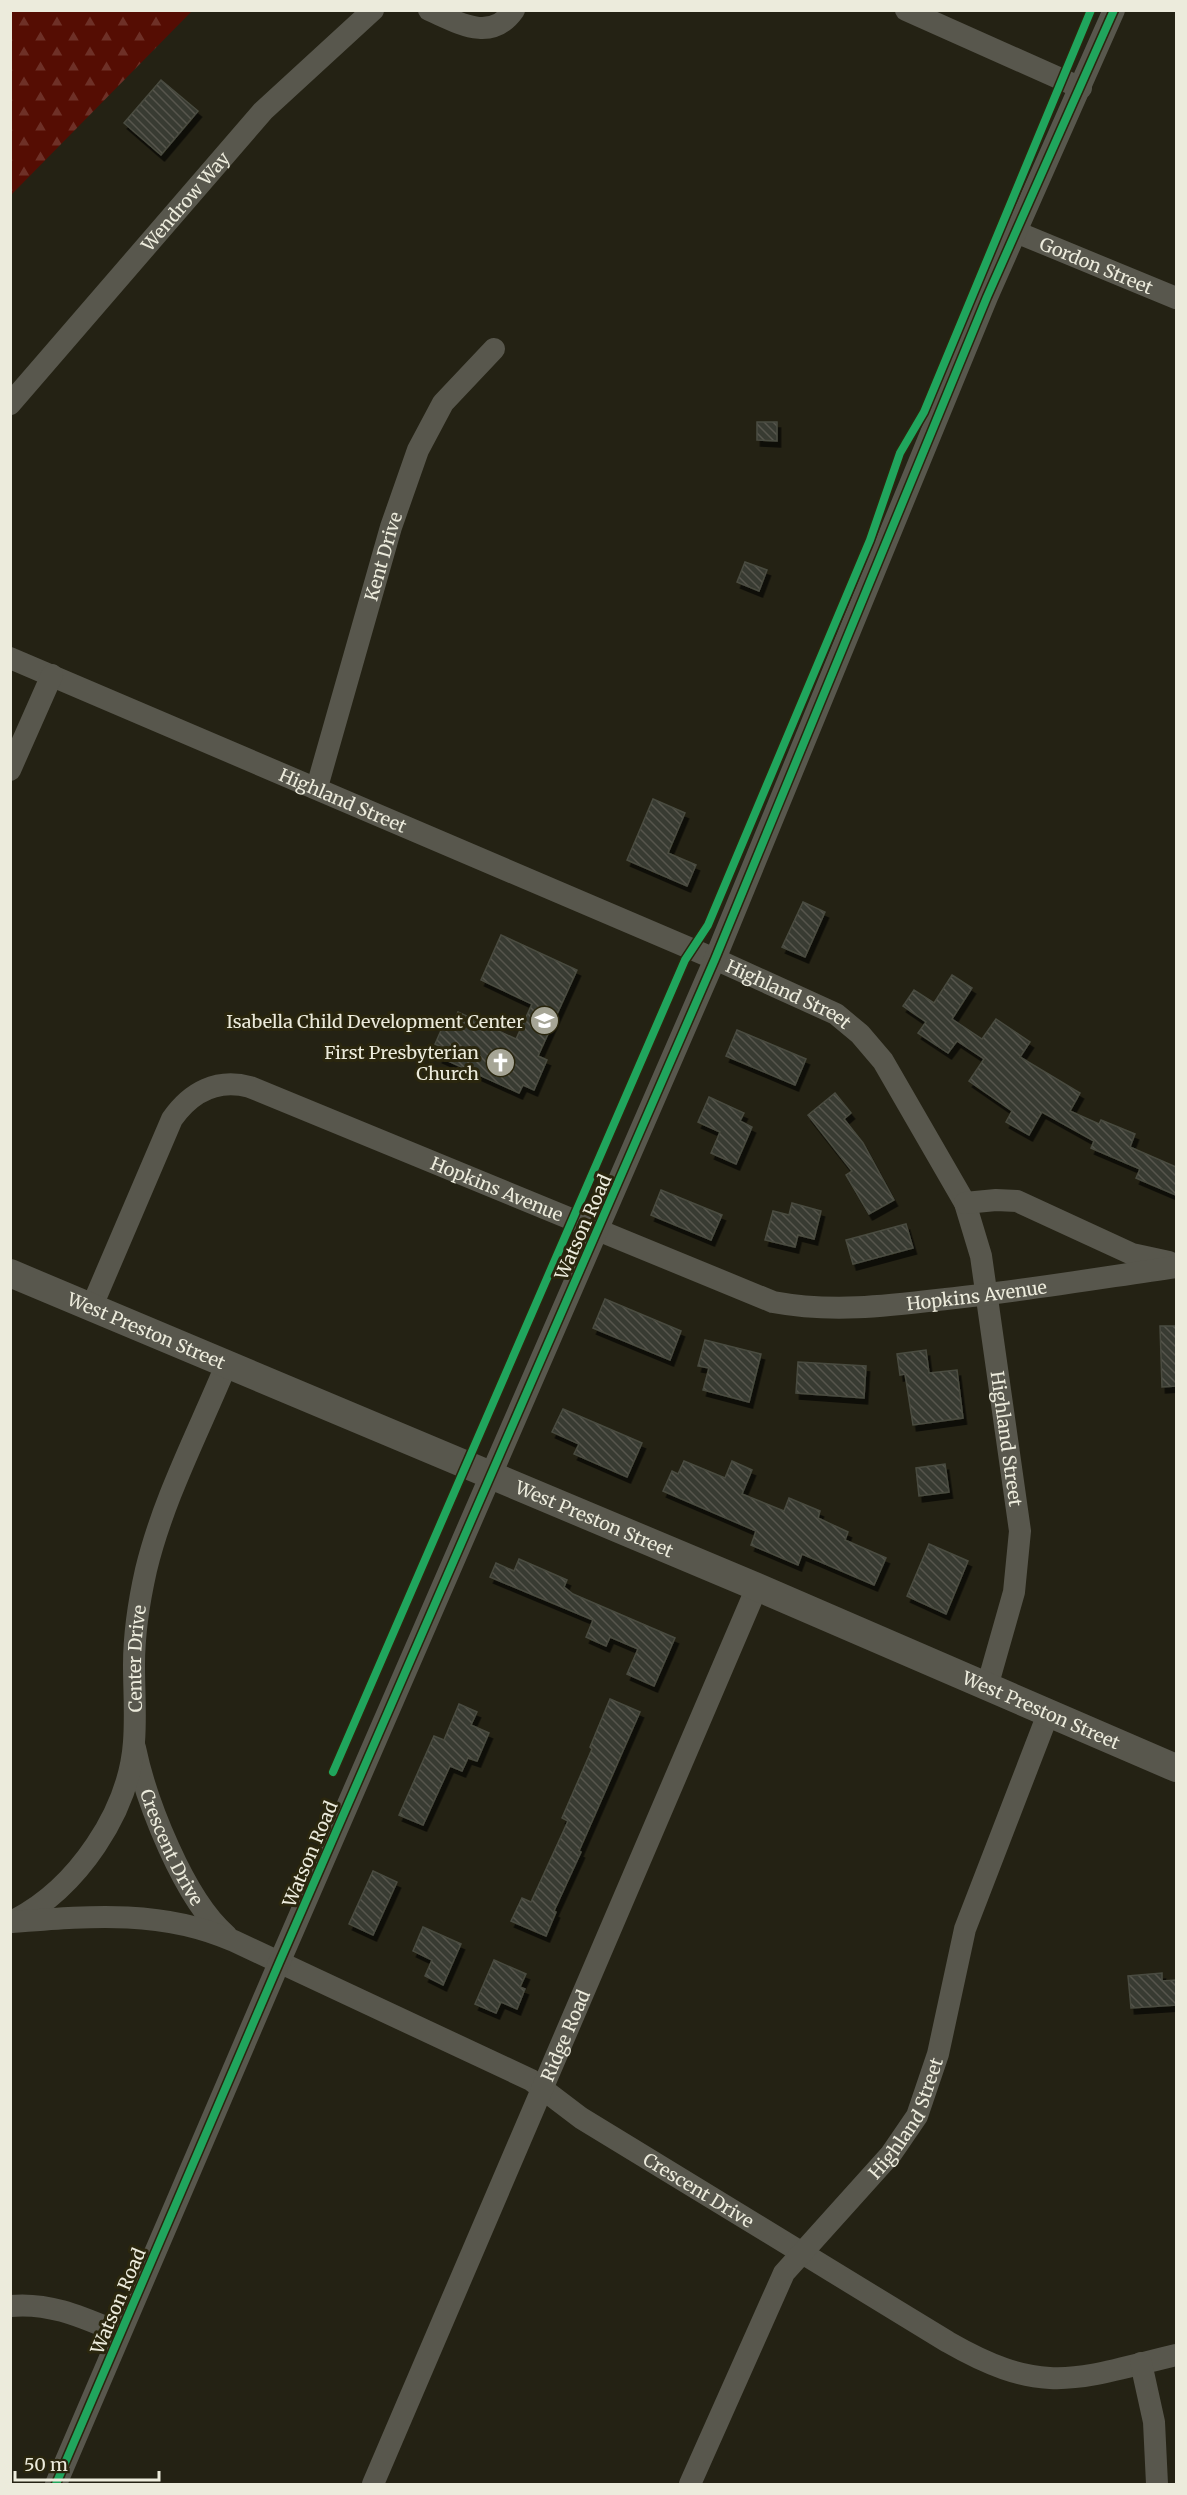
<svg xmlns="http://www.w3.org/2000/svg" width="1187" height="2495" font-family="Merriweather,serif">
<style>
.forest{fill:url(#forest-firs)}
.building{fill:url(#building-back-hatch);stroke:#4a4c41;stroke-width:1.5;filter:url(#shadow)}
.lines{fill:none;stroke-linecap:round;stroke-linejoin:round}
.minor{stroke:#58574d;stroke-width:22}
.tertiary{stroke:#58574d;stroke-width:28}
.cycleway-casing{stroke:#2a260e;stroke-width:11}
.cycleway{stroke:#20a55d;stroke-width:8}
.labels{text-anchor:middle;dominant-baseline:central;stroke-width:6;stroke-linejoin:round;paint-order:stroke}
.street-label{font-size:18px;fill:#ecebdc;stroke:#2a260e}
.poi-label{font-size:18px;fill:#ecebdc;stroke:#2a260e;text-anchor:end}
</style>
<defs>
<pattern id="forest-firs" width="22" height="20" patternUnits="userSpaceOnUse" patternTransform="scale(1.5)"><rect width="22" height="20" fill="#550d03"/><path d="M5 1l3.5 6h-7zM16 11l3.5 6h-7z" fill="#6e3027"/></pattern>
<pattern id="building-back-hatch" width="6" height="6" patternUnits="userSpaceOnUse" patternTransform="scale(1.5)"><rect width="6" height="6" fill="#393a30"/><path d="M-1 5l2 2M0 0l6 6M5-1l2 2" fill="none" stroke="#56574d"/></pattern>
<filter id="shadow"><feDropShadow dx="3.5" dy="6" stdDeviation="0" flood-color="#0009"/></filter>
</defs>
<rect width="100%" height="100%" fill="#242214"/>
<polygon class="forest" points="11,10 192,11 11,195 10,11"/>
<g class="building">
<polygon points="161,80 198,111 161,155 124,123"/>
<polygon points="757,422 777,422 777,441 757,440"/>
<polygon points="745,562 767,570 759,591 737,582"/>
<polygon points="653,799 685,813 668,853 696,865 687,886 627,860"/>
<polygon points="803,902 825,912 805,957 782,947"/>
<polygon points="501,935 577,970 538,1056 547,1060 534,1090 523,1085 519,1093 439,1057 444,1048 435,1044 447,1017 454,1021 458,1012 516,1039 532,1004 481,980"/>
<polygon points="952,975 972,988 952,1019 982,1039 996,1019 1030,1042 1020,1057 1080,1093 1070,1111 1099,1124 1101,1120 1135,1134 1130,1147 1176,1167 1176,1195 1136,1178 1140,1169 1091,1148 1094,1141 1042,1112 1029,1135 1006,1122 1012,1111 969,1081 984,1059 957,1041 948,1053 918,1033 926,1022 903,1006 914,990 934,1003"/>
<polygon points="737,1030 806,1059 795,1085 726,1056"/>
<polygon points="835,1093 851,1113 844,1119 863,1143 894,1200 869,1214 846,1175 852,1171 808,1115"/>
<polygon points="709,1097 744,1113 740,1121 752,1127 736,1164 711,1153 720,1132 698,1122"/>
<polygon points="661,1190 722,1215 711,1240 651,1215"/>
<polygon points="792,1203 821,1211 814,1239 798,1235 795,1247 765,1240 773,1211 789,1215"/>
<polygon points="906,1224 913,1248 853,1264 846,1240"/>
<polygon points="605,1299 681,1331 670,1360 593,1328"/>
<polygon points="1160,1326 1176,1326 1176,1386 1162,1387"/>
<polygon points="705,1340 761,1354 749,1402 703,1390 709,1368 698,1366"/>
<polygon points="926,1350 929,1373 957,1370 963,1418 913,1425 905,1374 900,1375 897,1354"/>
<polygon points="798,1362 866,1366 864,1398 796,1393"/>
<polygon points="563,1409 642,1443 627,1477 574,1454 579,1444 552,1432"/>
<polygon points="684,1461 725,1478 732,1461 752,1470 742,1494 784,1511 789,1498 820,1511 818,1518 848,1532 845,1540 886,1558 874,1585 802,1554 798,1565 751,1545 756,1531 663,1491 672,1471 678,1474"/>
<polygon points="945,1464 949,1492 919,1496 916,1468"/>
<polygon points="929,1544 968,1561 946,1614 907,1596"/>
<polygon points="519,1559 567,1580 564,1587 573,1594 675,1638 654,1686 627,1674 638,1649 610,1637 606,1646 586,1637 593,1620 490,1577 496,1563 514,1571"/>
<polygon points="610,1699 640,1712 579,1851 581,1852 554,1911 556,1912 546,1936 511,1921 522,1898 531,1902 568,1821 562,1818 592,1749 590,1747"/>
<polygon points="459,1704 477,1712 471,1725 489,1733 477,1761 468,1758 462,1771 450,1766 423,1825 399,1815 434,1736 444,1740"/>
<polygon points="373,1871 397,1882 373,1935 349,1924"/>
<polygon points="423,1927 461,1944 443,1985 425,1976 432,1960 413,1951"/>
<polygon points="494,1960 526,1974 520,1987 525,1989 517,2009 501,2002 496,2013 475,2004"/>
<polygon points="1162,1973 1162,1981 1176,1980 1176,2005 1131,2008 1128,1976"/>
</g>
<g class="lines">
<g class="minor">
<path d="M429 10C459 23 491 43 514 10"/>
<polyline points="906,10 1081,88"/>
<path id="s1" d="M1016 232 1176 298"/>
<path id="s2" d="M10 404 263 111 373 10"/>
<path id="s3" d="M10 658 715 959 836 1014 860 1034 883 1061 965 1203 981 1256 1020 1531 1014 1592 987 1687"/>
<polyline points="10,770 52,675"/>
<path id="s4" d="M317 787 391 527 418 450 443 403 494 349"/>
<polyline points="965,1203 996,1200 1017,1201 1132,1254 1169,1262"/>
<path id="s5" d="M92 1306 172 1119C191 1092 217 1078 250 1087L773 1302C832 1313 887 1306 946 1299 1023 1291 1100 1278 1176 1267"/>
<path id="s6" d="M135 1748C146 1801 184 1899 226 1935"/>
<path id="s7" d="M15 1920C77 1888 129 1812 134 1742 136 1716 134 1690 134 1665 134 1633 139 1601 146 1570 163 1499 199 1431 227 1363"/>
<path id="s8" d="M12 1922C88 1916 162 1909 234 1941L531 2080 581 2118 948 2342C1044 2397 1076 2379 1176 2355"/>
<path d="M10 2306C51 2302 84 2318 120 2333"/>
<polyline points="1141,2363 1154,2422 1157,2484"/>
<polyline points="56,2484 279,1963 715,959 987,297 1114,10"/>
<path id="s9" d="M373 2484 757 1587"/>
<path id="s10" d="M690 2484 784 2273 891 2154 917 2116 938 2054 965 1929 1048 1714"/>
</g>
<path class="tertiary" id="s11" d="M10 1273 757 1587 1176 1768"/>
<defs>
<g id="cycleway">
<polyline points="333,1772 685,960 708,925 870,540 900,453 924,412 1091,10"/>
<polyline points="56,2484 279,1963 715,959 987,297 1114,10"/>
</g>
</defs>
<use href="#cycleway" class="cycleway-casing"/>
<use href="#cycleway" class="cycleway"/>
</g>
<defs>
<symbol id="school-disc" viewBox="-11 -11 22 22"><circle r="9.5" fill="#a6a596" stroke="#2a260e"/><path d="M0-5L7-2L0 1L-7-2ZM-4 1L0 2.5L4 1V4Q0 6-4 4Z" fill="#fff"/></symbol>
<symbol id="church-disc" viewBox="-11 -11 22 22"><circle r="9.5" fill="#a6a596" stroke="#2a260e"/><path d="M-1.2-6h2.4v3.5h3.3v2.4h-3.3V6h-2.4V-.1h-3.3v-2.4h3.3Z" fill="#fff"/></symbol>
</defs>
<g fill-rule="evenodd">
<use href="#school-disc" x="528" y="1004" width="33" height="33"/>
<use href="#church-disc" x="484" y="1046" width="33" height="33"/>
</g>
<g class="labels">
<g class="street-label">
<text stroke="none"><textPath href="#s2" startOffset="268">Wendrow Way</textPath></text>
<text stroke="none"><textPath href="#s1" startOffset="87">Gordon Street</textPath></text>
<text stroke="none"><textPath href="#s4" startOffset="240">Kent Drive</textPath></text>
<text stroke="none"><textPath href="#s3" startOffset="362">Highland Street</textPath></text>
<text stroke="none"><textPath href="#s3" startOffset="848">Highland Street</textPath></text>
<text stroke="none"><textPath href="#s5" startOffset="561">Hopkins Avenue</textPath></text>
<text transform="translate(583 1227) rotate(-66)">Watson Road</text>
<text stroke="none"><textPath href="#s5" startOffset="1064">Hopkins Avenue</textPath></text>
<text stroke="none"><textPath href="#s11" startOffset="148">West Preston Street</textPath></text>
<text stroke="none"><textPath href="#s3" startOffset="1370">Highland Street</textPath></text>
<text stroke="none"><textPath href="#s11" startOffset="634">West Preston Street</textPath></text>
<text stroke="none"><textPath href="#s7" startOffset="306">Center Drive</textPath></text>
<text stroke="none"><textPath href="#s11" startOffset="1120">West Preston Street</textPath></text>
<text stroke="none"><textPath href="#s6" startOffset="106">Crescent Drive</textPath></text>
<text transform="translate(310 1854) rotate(-67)">Watson Road</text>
<text stroke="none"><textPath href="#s9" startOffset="488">Ridge Road</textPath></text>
<text stroke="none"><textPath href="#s10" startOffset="430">Highland Street</textPath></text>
<text stroke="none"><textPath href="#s8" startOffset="754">Crescent Drive</textPath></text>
<text transform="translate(118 2301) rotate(-67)">Watson Road</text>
</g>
<g class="poi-label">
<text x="524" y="1021">Isabella Child Development Center</text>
<text x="479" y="1052">First Presbyterian<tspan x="479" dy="21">Church</tspan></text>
</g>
</g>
<rect width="1187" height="2495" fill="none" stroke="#ecebdc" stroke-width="24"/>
<path d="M15 2471v9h144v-9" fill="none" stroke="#ecebdc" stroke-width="3"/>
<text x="24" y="2471" font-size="18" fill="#ecebdc" stroke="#2a260e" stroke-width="4.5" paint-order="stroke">50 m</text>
</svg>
